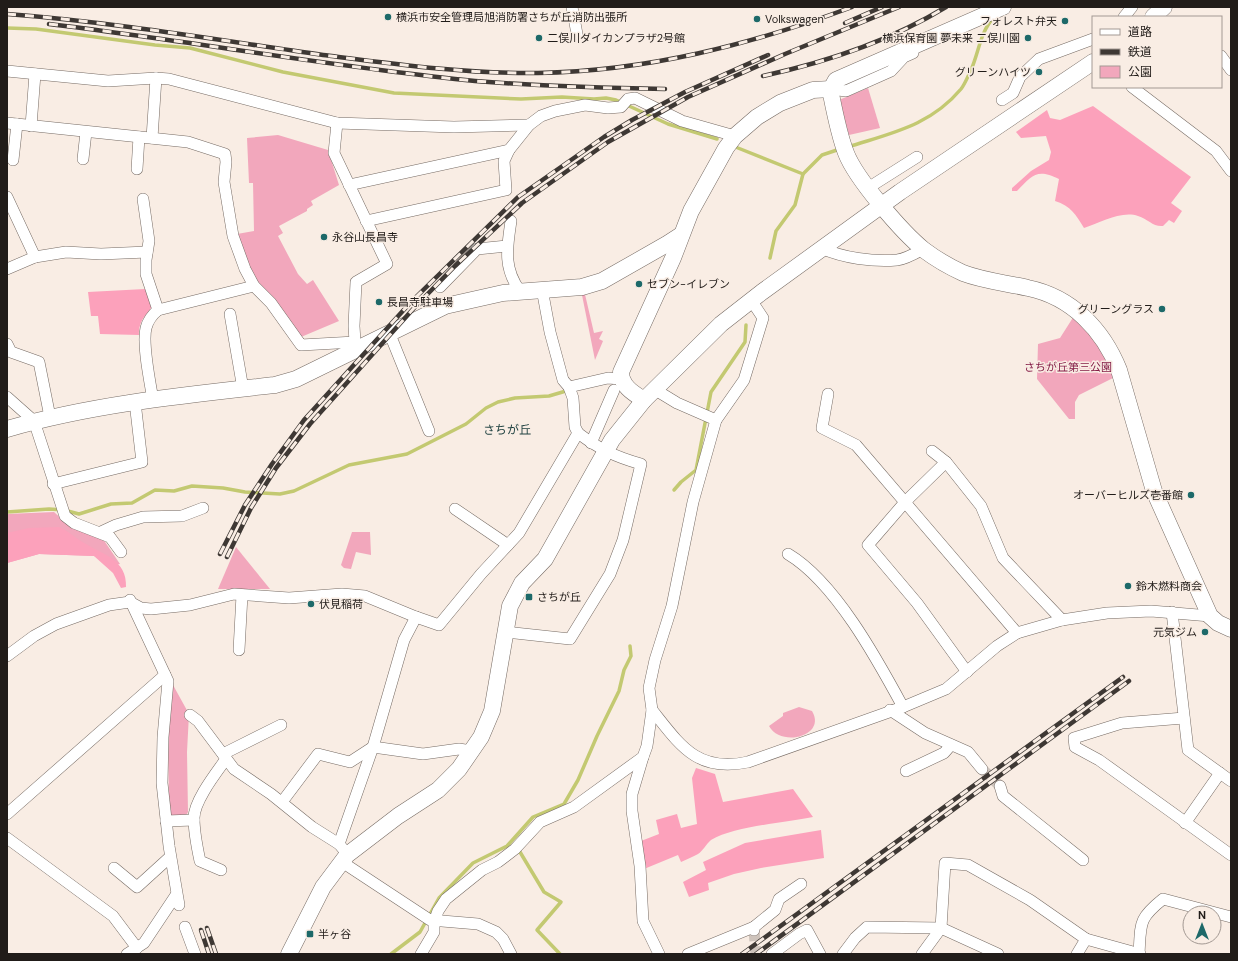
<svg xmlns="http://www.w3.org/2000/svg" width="1238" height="961" font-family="'DM Sans','Noto Sans JP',sans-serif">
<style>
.green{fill:#f2a7bc}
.forest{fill:#fca1bb}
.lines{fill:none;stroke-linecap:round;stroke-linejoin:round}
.stream{stroke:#c3c971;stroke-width:3.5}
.street-tunnel{stroke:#cec3bb;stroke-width:11;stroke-dasharray:11 5.5;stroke-linecap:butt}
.street-casing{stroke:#766b64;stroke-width:12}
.secondary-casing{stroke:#766b64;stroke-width:17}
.street{stroke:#fff;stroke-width:11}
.secondary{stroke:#fff;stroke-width:16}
.rail-casing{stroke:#3e3834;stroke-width:4.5}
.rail{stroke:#f9ede4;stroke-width:3;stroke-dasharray:9;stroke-linecap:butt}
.poi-dot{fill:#1d6969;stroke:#f9ede4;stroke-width:1.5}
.labels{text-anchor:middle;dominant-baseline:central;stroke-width:3;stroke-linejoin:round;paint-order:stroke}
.poi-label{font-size:11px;fill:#211c19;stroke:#f9ede4;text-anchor:start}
.park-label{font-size:11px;fill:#841c46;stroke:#f9ede4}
.neighbourhood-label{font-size:12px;fill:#1b3e3d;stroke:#f9ede4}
</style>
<rect width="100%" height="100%" fill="#f9ede4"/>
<g class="green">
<polygon points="868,88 880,128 849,135 839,100"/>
<polygon points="278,135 328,150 339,185 311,201 313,205 307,209 307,211 279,226 283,233 278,236 298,274 307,284 313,280 339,321 301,337 254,282 237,234 254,231 253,183 249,183 247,138"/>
<polygon points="581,290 584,290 594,333 603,331 599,339 603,341 595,360"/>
<polygon points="1074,316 1097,340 1115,377 1079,395 1075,402 1075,419 1069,419 1037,379 1038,344 1060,338"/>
<polygon points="54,512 72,528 101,536 120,564 114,565 94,556 39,554 7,563 7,514"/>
<polygon points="352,532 370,532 371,555 356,552 351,569 344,568 341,565"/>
<polygon points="236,547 270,589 218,589"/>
<polygon points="173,685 189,714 187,752 188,812 184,819 175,819 169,813 168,730"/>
<path d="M799 707 812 711C827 736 781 748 769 726L783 716V713Z"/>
</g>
<g class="forest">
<path d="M1093 106 1191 177 1171 203 1182 211 1174 223 1169 220 1163 226C1153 227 1148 219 1138 216 1122 210 1099 223 1084 228 1076 215 1071 206 1055 201L1059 179C1037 168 1032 175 1017 191H1012V188L1031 171 1049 160 1051 152 1046 136 1021 138 1016 132 1047 110 1050 118 1060 120Z"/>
<path d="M145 289C162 318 139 307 139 335L100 334 98 316H91L88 292Z"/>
<path d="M59 527C69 531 76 539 86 544 104 555 127 560 126 587L121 588 113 573 94 556 39 554 7 563V533L29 528Z"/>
<path d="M696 768 715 774 723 802 793 789 813 817C784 823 735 826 711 840 706 844 703 851 698 854 693 857 687 859 681 862L678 855 644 869 641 841 659 834 656 820 677 814 681 828 697 824 692 778Z"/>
<polygon points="821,830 824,858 761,868 734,874 708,883 709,890 689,897 683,882 706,870 703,862 745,843"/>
</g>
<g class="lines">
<g class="stream">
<polyline points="7,28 36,29 155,45 190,48 283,72 394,93 521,99 562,97 594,99 606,98 616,100 668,124 717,139"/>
<polyline points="733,146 803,174"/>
<path d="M848 147C891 133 930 126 961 89 965 84 968 76 971 70 979 52 980 32 994 17"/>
<polyline points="770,258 776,231 795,205 803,174 822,155 840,149"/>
<polyline points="674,490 681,482 696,470 711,392 745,342 746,325"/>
<polyline points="7,512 49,509 64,510 79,514 111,504 132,503 155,490 174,491 192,486 223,488 245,492 280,494 294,491 349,465 407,454 466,424 486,408 498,402 515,398 549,396 566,391"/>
<polyline points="520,852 544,892 561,902 537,930 560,954"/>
<polyline points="391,954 420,932 439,898 473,863 507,846 533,817 564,804 578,780 597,736 619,691 624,670 631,656 630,646"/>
</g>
<g class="street-tunnel">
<polyline points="982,769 1000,786"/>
<polyline points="754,930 756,954"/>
</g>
<defs>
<g id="street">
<polyline points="572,7 577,34"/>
<polyline points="1124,17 1132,7"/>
<polyline points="1221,56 1231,70"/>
<polyline points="7,71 108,81 156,78 169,79 337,123 454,127 529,125"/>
<polyline points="1132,87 1216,151 1231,171"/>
<polyline points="831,89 846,91 891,71 904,57 913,53"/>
<polyline points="1002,100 1013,93 1020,77 1039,59 1093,39"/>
<polyline points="7,123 188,142 225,154 226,162 224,182 233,236 245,269 254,286 271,303 301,345 355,342 358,348"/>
<polyline points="337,123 334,153 387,264 356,282 354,326 355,342"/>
<polyline points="31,126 35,74"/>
<polyline points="152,138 156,78"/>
<polyline points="83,159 86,132"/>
<polyline points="13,160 17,124"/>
<polyline points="137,169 139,137"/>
<polyline points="349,185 509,150 529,125 541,116 555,111 585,105 608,108 621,107 628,99 635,98 682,121 735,136"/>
<polyline points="868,188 917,157"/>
<polyline points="7,197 35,257"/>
<polyline points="143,199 149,241 146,260 146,274 158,310"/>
<polyline points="366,221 506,190 504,161 509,150"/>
<path d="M511 221C507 248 503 268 520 291"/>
<path d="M821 248C843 258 873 262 897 260 906 259 916 253 923 249"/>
<polyline points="7,269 35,257 66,252 101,254 147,252"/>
<polyline points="440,287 477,249 507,246"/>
<polyline points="542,289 550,332 563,380 569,387 573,398 575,427 578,433"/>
<polyline points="230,314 243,389"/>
<polyline points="389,332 429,431"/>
<polyline points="7,344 11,352 39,362 50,417"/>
<polyline points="569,387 608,378 621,379"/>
<polyline points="654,389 677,403 716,420"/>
<polyline points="828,394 822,428 856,445 1017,633"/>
<polyline points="7,397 34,421 65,516 74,523 110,537 121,552"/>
<path d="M153 400C150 382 142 344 146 328 148 320 152 315 158 310L254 286"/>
<polyline points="591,443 614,390"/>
<polyline points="932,451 946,462 981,506 1003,558 1062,620"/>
<polyline points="946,462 906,501 868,545 917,603 967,672"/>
<polyline points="53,484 142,462 135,402"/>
<polyline points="455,509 508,545"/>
<polyline points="101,532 116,525 143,517 182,516 203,508"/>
<path d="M788 554C835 582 877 659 903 707"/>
<polyline points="130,600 168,681 163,737 162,783 169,846 179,905"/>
<polyline points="1172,612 1188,750 1231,781"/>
<polyline points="239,650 242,595"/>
<path d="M7 656 34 636 56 624 109 605 130 602 141 608 151 609 190 605 234 594 289 598 342 594 365 596 416 617 439 625 481 574 519 533 578 433C599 449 616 457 641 464L623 540 610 574 570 639 506 632"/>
<path d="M652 710C680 745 697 773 748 762L903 707 946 689 997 646 1017 633 1062 620 1107 613 1151 611 1210 616"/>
<polyline points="890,710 925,733 968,752 982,769"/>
<polyline points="190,715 198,721 234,769 271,794 312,827 339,844 344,850"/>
<polyline points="1184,718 1122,723 1074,738 1075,747 1099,760 1231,855"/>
<polyline points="223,754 281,725"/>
<polyline points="643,757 632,794 632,811 640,866 643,921 659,954"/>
<polyline points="906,771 944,753 951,745"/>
<polyline points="1000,786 1003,796 1083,860"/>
<polyline points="282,802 318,754 350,762 373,747 423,754 459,749 471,751"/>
<polyline points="7,814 165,675"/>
<polyline points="166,821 194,820"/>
<polyline points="1185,823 1220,773"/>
<polyline points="7,838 113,916 137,948"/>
<polyline points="339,844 373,747 404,640 416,617"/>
<polyline points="342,862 430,920 478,924 496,932 503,939 511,954"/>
<polyline points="114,868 137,887 170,857"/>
<path d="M221 870 200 861C197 847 194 833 194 818 194 801 216 773 226 759"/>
<polyline points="185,927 195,954"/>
<polyline points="754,930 754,927 775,910 779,899 801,884"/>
<polyline points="127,954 144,943 176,895"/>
<polyline points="421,954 434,932 434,922 438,911 446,899 482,870 498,862 515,849 540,822 574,807 643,757 647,746 652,710 649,688 655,660 672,606 693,502 716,420 744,380 763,318 751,300"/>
<polyline points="688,954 754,927"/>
<polyline points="772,954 799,934 807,930 820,954"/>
<polyline points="843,954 855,938 867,927 941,928 998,954"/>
<polyline points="922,954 941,928 945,863 968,865 1030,900 1086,939 1140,954"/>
<polyline points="1077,954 1086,939"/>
<path d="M1139 954C1141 923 1138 919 1163 899L1231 917"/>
</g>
<g id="secondary">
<path d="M1003 7 836 80 831 89V94C835 114 839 135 846 153 856 179 902 232 924 250 936 259 950 267 963 273 984 281 1007 283 1028 288 1072 297 1103 330 1119 370L1154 491 1210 616 1218 623 1231 629"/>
<polyline points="1153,17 1164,7"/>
<path d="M644 400C633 393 621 386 621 372L673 258 691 211 726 148 735 136 757 117 780 103 813 90 831 89"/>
<path d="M7 429C94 404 185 395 275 385L296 379 445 306 503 293 582 287 602 281 667 244 681 235"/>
<polyline points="289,954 323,887 347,855 398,816 438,790 459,769 481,737 492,711 510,606 522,583 545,559 612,440 644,400 721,324 762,292 900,192 1093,62"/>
</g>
</defs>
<use href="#street" class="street-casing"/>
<use href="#secondary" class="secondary-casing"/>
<use href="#street" class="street"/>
<use href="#secondary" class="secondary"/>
<defs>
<g id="rail">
<path d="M7 14C113 22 218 40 323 55 394 64 466 74 538 73 647 71 750 45 852 7"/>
<polyline points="845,23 882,7"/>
<path d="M49 24C191 41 333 67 475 81 538 86 602 88 665 89"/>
<path d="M763 76C827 62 890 41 946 7"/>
<polyline points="220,554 245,505 272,464 304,420 410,303 518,197 604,137 632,120 685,92 768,55"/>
<polyline points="227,557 251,508 276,468 310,424 414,308 455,266 522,203 608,142 688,97 785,54 899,7"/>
<polyline points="207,928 216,954"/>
<polyline points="201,930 209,954"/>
<polyline points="742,954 1123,677"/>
<polyline points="756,954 1129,681"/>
</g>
</defs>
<use href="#rail" class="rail-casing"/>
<use href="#rail" class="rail"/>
</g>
<g class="poi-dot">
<circle cx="388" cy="17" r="4"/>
<circle cx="757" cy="19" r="4"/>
<circle cx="1065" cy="21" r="4"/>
<circle cx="539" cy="38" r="4"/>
<circle cx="1028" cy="38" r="4"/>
<circle cx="1039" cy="72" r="4"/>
<circle cx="324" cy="237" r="4"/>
<circle cx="639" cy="284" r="4"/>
<circle cx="379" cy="302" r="4"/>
<circle cx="1162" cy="309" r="4"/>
<circle cx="1191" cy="495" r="4"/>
<circle cx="1128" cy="586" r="4"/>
<rect x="525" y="593" width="8" height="8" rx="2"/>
<circle cx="311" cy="604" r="4"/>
<circle cx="1205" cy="632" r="4"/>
<rect x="306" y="930" width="8" height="8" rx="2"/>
</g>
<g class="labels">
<g class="poi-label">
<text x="396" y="17">横浜市安全管理局旭消防署さちが丘消防出張所</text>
<text x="765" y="19">Volkswagen</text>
<text x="1057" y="21" text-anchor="end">フォレスト弁天</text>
<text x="547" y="38">二俣川ダイカンプラザ2号館</text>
<text x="1020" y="38" text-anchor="end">横浜保育園 夢未来 二俣川園</text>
<text x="1031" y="72" text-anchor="end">グリーンハイツ</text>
<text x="332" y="237">永谷山長昌寺</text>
<text x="647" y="284">セブン-イレブン</text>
<text x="387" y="302">長昌寺駐車場</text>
<text x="1154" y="309" text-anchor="end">グリーングラス</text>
<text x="1183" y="495" text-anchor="end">オーバーヒルズ壱番館</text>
<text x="1136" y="586">鈴木燃料商会</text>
<text x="537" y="597">さちが丘</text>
<text x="319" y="604">伏見稲荷</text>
<text x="1197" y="632" text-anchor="end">元気ジム</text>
<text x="318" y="934">半ヶ谷</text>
</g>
<g class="park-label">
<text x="1068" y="367">さちが丘第三公園</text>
</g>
<g class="neighbourhood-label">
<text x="507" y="430">さちが丘</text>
</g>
</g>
<rect width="1238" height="961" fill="none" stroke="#211c19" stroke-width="16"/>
<rect x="1092" y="16" width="130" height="72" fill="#f9ede4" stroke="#a39993"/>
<rect x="1100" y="29" width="20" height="6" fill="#ffffff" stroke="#a39993"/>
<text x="1128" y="36" font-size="12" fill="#211c19">道路</text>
<rect x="1100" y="49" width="20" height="6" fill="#3e3834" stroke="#a39993"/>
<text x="1128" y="56" font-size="12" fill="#211c19">鉄道</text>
<rect x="1100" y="66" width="20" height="12" fill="#f2a7bc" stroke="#a39993"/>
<text x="1128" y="76" font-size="12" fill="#211c19">公園</text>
<g transform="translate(1202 925)"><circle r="19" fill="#f9ede4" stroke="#a39993"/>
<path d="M0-3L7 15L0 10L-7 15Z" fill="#1d6969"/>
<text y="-6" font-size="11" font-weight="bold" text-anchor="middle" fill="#211c19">N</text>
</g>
</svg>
